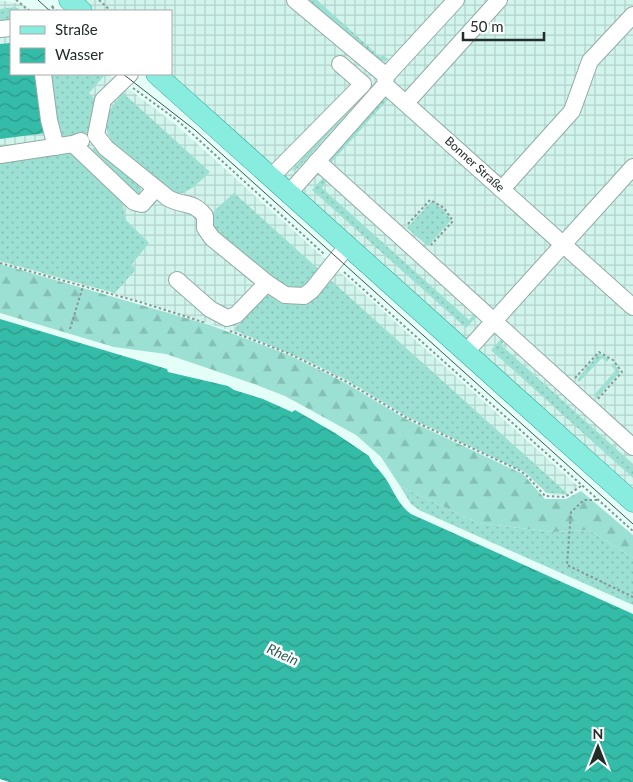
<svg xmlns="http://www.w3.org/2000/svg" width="633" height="782" font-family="Lato,sans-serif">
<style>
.industrial{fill:url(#industrial-grid)}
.grass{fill:url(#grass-dots)}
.forest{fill:url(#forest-firs)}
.water{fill:url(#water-waves)}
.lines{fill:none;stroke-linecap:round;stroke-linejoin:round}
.minor-casing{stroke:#93aba5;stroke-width:18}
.major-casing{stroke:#30a291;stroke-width:21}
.path{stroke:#859793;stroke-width:2;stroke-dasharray:2.5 2.5;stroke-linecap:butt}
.minor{stroke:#fff;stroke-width:16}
.major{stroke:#88eddf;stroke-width:20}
.tram{stroke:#44514e;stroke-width:1}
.labels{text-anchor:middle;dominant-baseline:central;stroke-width:5;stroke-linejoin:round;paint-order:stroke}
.street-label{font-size:12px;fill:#222c2a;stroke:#fff}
.water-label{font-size:14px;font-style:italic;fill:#2c6158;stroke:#fff}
</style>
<defs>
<pattern id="industrial-grid" width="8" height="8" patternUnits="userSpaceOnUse" patternTransform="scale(1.25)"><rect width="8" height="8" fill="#d1f5ed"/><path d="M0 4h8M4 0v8" fill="none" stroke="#b3d2cb"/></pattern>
<pattern id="grass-dots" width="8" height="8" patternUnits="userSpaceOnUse" patternTransform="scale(1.25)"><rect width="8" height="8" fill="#9be0d2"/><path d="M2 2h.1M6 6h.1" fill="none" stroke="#85c0b4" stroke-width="1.8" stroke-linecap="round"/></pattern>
<pattern id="forest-firs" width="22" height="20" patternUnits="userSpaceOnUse" patternTransform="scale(1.25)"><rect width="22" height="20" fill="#9be0d2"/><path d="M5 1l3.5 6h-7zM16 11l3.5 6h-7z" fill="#85c0b4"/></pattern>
<pattern id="water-waves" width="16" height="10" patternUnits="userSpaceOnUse" patternTransform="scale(1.25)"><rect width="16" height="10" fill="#34bca8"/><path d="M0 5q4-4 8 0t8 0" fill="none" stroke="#2c9989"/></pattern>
</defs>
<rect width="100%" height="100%" fill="#e4fef8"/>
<g class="industrial">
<polygon points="0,0 22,4 31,11 11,11 11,74 109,74 174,123 579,487 568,495 547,494 524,472 407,417 346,381 289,353 234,332 140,301 0,262"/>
<polygon points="74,0 633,0 633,490 230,127 163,74 171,74 171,11 85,11"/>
</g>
<g class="grass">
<polygon points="307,0 317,0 380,57 383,55 389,60 380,62"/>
<polygon points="15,7 22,11 11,11 11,24 0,27 0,9"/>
<polygon points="45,74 101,74 104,76 89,93 97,101 90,132 74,139 58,137"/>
<polygon points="371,81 371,87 297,169 291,171"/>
<path d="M123 93 210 172C198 183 188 195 171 195 152 179 102 147 106 120 108 110 117 100 123 93Z"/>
<polygon points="390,97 328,166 329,159 383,99"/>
<polygon points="93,148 99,150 141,188 140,195 137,197 90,152"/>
<polygon points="55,151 77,152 119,189 126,220 149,243 131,265 136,269 115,293 0,261 0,159"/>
<polygon points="324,177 327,180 322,188 469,320 475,313 478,315 466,328 312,190"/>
<polygon points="234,193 568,494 547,493 525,472 408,417 347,380 308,361 234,330 270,290 295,295 219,238 211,220 214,211"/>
<polygon points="431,202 443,209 451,220 428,246 407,228"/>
<polygon points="503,337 505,340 501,345 633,464 633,478 491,350"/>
<polygon points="599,353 609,359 607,362 602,358 579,382 577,380"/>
<polygon points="613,363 620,372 597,398 594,395 616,370 611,366"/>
<polygon points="400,486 478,523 554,532 589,530 633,558 633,605 419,510 411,504"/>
</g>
<polygon class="forest" points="0,264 210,325 289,355 344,382 406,419 523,474 545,499 566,499 581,491 633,535 633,558 589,530 554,532 478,523 400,486 381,457 356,435 285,396 254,384 166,354 114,347 0,313"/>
<g class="water">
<polygon points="11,43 11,74 37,74 46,133 0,139 0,44"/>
<path d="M0 319 167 369 168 372 228 386 234 390 263 399 292 412 295 410 335 433 369 456C372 464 378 468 383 475 393 488 397 504 411 514L633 614V782H9L0 779Z"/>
</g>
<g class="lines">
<defs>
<g id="minor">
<polyline points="295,0 386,76"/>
<polyline points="0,29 11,28"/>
<polyline points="43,74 49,120 56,147"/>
<path d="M130 74 103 100 96 135 106 148 168 198C184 207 192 200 205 216V228L212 238 267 283 285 295 304 296 312 290 348 245"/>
<polyline points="385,85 633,307"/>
<polyline points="406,103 499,0"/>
<polyline points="73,144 134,202 142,204 155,189"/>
<polyline points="0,155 73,144 81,141"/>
<polyline points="317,161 633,447"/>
<polyline points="272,176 363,84 340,64"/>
<polyline points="502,189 572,111 590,61 633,15"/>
<polyline points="290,192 385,85 386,76 456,0"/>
<polyline points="177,280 210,309 227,318 236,315 267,283"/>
<polyline points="466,352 633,167"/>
</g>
<g id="major">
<polyline points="69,0 82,11"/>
<polyline points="156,74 633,502"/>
</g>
</defs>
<use href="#minor" class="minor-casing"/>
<use href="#major" class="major-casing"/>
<g class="path">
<polyline points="16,0 30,11"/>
<polyline points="99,0 111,11"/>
<polyline points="52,7 57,11"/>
<polyline points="48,11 55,4"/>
<polyline points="133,88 177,120 324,254"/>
<polyline points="408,224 430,200 444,208 453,221 431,245"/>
<polyline points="0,263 140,302 206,323"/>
<polyline points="344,272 633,531"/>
<polyline points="70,329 83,286"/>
<polyline points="230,331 290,354 347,382 407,418 521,471 529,478 545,496 565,497 581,486"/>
<polyline points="575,378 599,352 613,360 622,372 598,399"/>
<polyline points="597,500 584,500 571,512 567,565 633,597"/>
</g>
<use href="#minor" class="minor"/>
<use href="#major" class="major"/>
<g class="tram">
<polyline points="38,0 50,11"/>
<polyline points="123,74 195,130 633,524"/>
</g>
</g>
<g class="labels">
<g class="street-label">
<text transform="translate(475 164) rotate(42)">Bonner Straße</text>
</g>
<g class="water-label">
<text transform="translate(283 654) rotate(24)">Rhein</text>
</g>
</g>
<rect x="10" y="10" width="162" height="65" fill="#ffffff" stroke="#a7abaa"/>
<rect x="20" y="26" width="25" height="8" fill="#88eddf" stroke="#a7abaa"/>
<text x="55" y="35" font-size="15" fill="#222c2a">Straße</text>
<rect x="20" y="48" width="25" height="15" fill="url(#water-waves)" stroke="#a7abaa"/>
<text x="55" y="60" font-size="15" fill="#222c2a">Wasser</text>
<g transform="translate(598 747)" stroke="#ffffff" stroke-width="4" paint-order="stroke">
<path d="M0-4L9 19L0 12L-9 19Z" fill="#222c2a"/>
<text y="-8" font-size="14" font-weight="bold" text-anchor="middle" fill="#222c2a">N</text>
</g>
<path d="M463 32v8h81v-8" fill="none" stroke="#222c2a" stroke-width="2.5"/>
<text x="470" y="32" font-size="15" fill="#222c2a" stroke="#ffffff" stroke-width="4" paint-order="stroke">50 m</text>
</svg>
